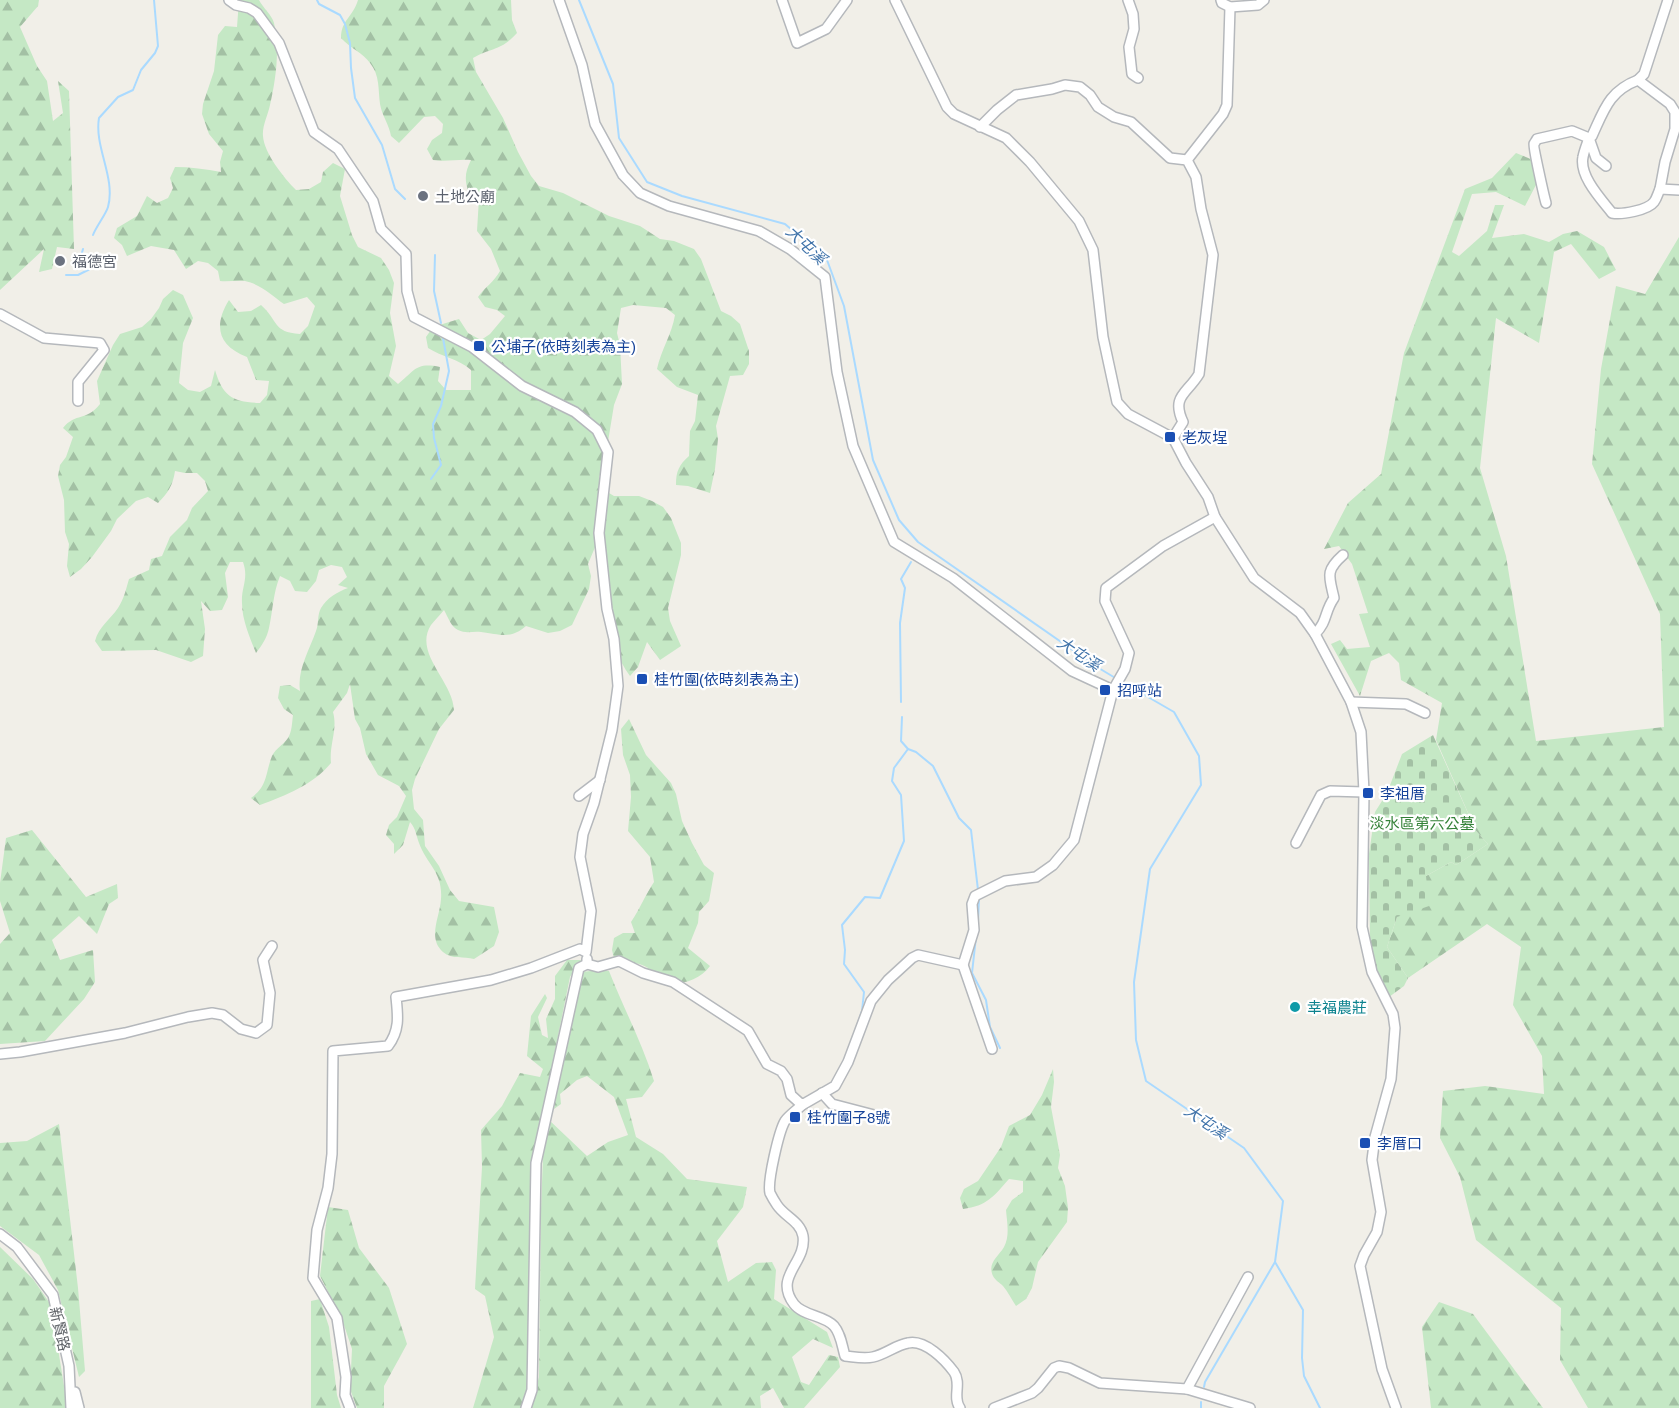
<svg xmlns="http://www.w3.org/2000/svg" width="1679" height="1408" font-family="Arial,'Noto Sans TC',sans-serif">
<style>
.forest{fill:url(#forest-firs)}
.cemetery{fill:url(#cemetery-stones)}
.lines{fill:none;stroke-linecap:round;stroke-linejoin:round}
.stream{stroke:#aadaff;stroke-width:2}
.minor-casing{stroke:#b5b8bc;stroke-width:12}
.minor{stroke:#fff;stroke-width:9}
.worship-dot{fill:#6b7280;stroke:#fff;stroke-width:2}
.transit-dot{fill:#1a4fb4;stroke:#fff;stroke-width:2}
.culture-dot{fill:#0f9aa8;stroke:#fff;stroke-width:2}
.labels{text-anchor:middle;dominant-baseline:central;stroke-width:4.5;stroke-linejoin:round;paint-order:stroke}
.worship-label{font-size:15px;fill:#5b616d;stroke:#fff;text-anchor:start}
.transit-label{font-size:15px;fill:#164399;stroke:#fff;text-anchor:start}
.park-label{font-size:15px;fill:#348238;stroke:#fff}
.culture-label{font-size:15px;fill:#0d838f;stroke:#fff;text-anchor:start}
.street-label{font-size:15px;fill:#5f6368;stroke:#fff}
.water-label{font-size:16px;font-style:italic;fill:#4174aa;stroke:#fff}
</style>
<defs>
<pattern id="forest-firs" width="22" height="20" patternUnits="userSpaceOnUse" patternTransform="scale(1.5)"><rect width="22" height="20" fill="#c5e8c5"/><path d="M5 1l3.5 6h-7zM16 11l3.5 6h-7z" fill="#a3c0a4"/></pattern>
<pattern id="cemetery-stones" width="16" height="16" patternUnits="userSpaceOnUse" patternTransform="scale(1.5)"><rect width="16" height="16" fill="#c5e8c5"/><path d="M2 7V4a2 2 0 0 1 4 0v3zM10 15v-3a2 2 0 0 1 4 0v3z" fill="#a3c0a4"/></pattern>
</defs>
<rect width="100%" height="100%" fill="#f1efe8"/>
<g class="forest">
<polygon points="0,0 39,0 38,6 20,27 37,66 47,81 53,121 63,113 58,81 69,91 74,249 57,247 52,269 39,272 44,249 0,290"/>
<path d="M239 0H259C263 8 272 15 274 23 280 49 276 79 270 105 268 115 262 126 263 136 264 153 284 178 296 190L309 189 321 182 323 172 333 163 345 169 340 196 352 235 358 247 381 258 389 270 394 283 390 313 396 346 389 376 398 384C415 371 415 362 440 367L438 381 446 390H471V370C459 359 442 357 428 348L426 337 433 327 459 319 468 333 481 340 490 334 505 316 497 310 485 307 478 297C485 287 494 282 500 271L491 249 477 231 479 198 469 193C464 180 465 172 471 160 458 159 446 162 433 160L427 149 432 140 442 133 443 124 435 116 424 117 399 143 391 136C389 124 382 116 380 104 378 90 380 75 370 63 363 53 350 48 341 38 341 20 353 17 358 0H511L512 20 517 33C501 51 492 47 473 58L476 72 503 118 518 152 531 176 539 186 563 193 609 216 640 226 660 239 674 241 694 249 701 259 721 311 731 316 740 324 749 351V364L743 375 730 376 716 426 718 439 715 469 710 493 688 486 676 485C676 471 679 465 689 456L690 431 695 421 698 395 677 387 657 369C661 350 672 334 675 315L666 308 633 305 621 308 617 333 620 345 622 384 614 405 604 466 599 477 604 490 614 496H639L652 501 663 507 671 518 681 543V555L668 608 670 621 681 646 660 660 647 642 638 667 630 676C606 645 604 580 598 540L588 564 591 576 589 589 572 625 560 631 548 633 526 626C510 640 500 634 481 632 472 631 466 634 458 630 451 627 448 617 444 610 440 615 435 620 431 625 413 653 453 681 454 710L439 729 415 779 412 790 414 809 423 820 425 846 439 866 450 890 459 901 494 907 499 932 494 946 474 959C464 956 452 960 443 952 427 938 440 917 441 899 443 872 427 865 419 843 416 835 416 829 410 822L403 845 394 854V844L386 835 389 825 397 817 406 796 399 786 378 775 366 754 360 728 355 719 350 684 347 693 333 712C338 730 329 744 331 763 314 784 285 796 260 805L251 798C268 786 265 774 272 756 276 748 283 745 288 738 292 732 292 722 293 715L284 709 278 698 280 686 290 685 300 691C297 670 309 651 316 631 319 624 317 615 321 608 327 598 337 592 348 588L338 585 347 577 342 567 331 565 319 570 316 581 307 592 295 591 290 581 280 576C273 593 273 610 269 628 267 638 262 645 256 653 250 638 242 620 242 603 241 587 249 579 243 562H230L225 573 228 597 222 610 210 611 201 601 205 629 203 656 191 662 156 650 102 651 95 641C99 626 110 620 118 608 124 599 126 589 129 579L149 570 151 559 162 556 170 537 187 520 192 508 208 491 205 481 197 473H185L175 471C173 485 168 493 158 503L148 497 136 501 117 519 111 531 92 557 81 569 70 577 67 566 69 544 65 532 64 500 58 476 60 465 66 457 73 437 63 428C76 412 86 422 100 404L97 381 113 345 120 334 142 327 151 319 159 308 163 299 173 290 183 295 193 318 183 343 179 383 188 390 200 392 211 386 215 370C223 397 233 402 260 403L267 395 269 381 256 380 247 357C218 346 213 326 229 300L238 312 251 311 261 305C279 321 272 332 300 334L308 326 315 306 307 297 284 304C273 296 260 284 245 281 237 280 228 282 220 281L218 271 208 263 198 261 186 269 174 250 151 246 127 256 122 245 114 238 117 228 137 216 147 196 157 203 168 198 173 188 170 178 175 167C190 167 206 169 221 172L220 162 223 151 209 134 202 114 203 104 214 71 218 35 225 26 237 27Z"/>
<polygon points="1516,153 1533,160 1538,181 1525,206 1496,192 1472,194 1452,252 1459,256 1487,231 1495,205 1504,205 1492,238 1524,234 1549,242 1563,234 1577,231 1604,247 1616,270 1599,279 1571,244 1554,252 1539,343 1496,318 1480,468 1506,556 1536,741 1664,727 1660,614 1592,464 1601,369 1616,286 1645,294 1679,237 1679,1408 1588,1408 1560,1360 1561,1308 1476,1240 1460,1177 1440,1138 1443,1091 1485,1086 1544,1094 1542,1056 1513,1005 1521,947 1487,924 1408,978 1387,947 1397,917 1426,876 1451,862 1456,865 1488,844 1476,831 1436,740 1442,703 1401,680 1399,663 1389,653 1371,661 1360,696 1331,644 1340,640 1347,649 1370,647 1359,614 1368,613 1352,564 1339,546 1324,549 1348,503 1381,474 1404,353 1465,189 1492,178"/>
<path d="M629 719 646 755 671 783 676 794 682 821 692 843 704 865 714 873 709 901 699 912 698 923 688 948 710 966C697 984 670 988 650 979L648 968C635 960 629 964 615 962L612 950 614 938 623 933H635L631 922C640 909 645 895 654 882L650 857 628 831 631 797 630 775 623 755 621 729Z"/>
<polygon points="32,830 86,897 117,884 118,898 109,904 97,934 79,916 52,940 60,960 93,950 95,982 84,999 45,1041 0,1044 0,944 10,933 0,901 0,883 6,838"/>
<polygon points="567,960 581,960 570,977 532,1164 527,1391 522,1408 473,1408 494,1337 485,1296 475,1289 482,1167 481,1130 502,1106 520,1073 540,1077 543,1069 527,1056 531,1016 545,994 547,998 538,1017 542,1035 548,1038 546,1019 555,999 555,976"/>
<path d="M600 970 609 971 611 976C625 1011 643 1045 654 1081L642 1097 626 1099 636 1137 663 1154 687 1179 747 1187 743 1207 717 1241 728 1282 756 1263 772 1262 776 1270 774 1299 827 1332 833 1348 813 1339 792 1357 801 1382 809 1385 829 1355 838 1357 840 1367 804 1408H784L773 1388 760 1396 761 1408H531L539 1377 541 1209 543 1156 548 1119 587 1156 608 1142 628 1135 614 1097 587 1076 577 1080 560 1094 561 1104 554 1109 567 1034 581 972Z"/>
<path d="M1053 1069 1054 1082 1051 1107 1060 1155 1058 1168 1065 1186 1068 1208 1067 1222 1038 1262 1032 1288 1026 1299 1016 1306C1012 1300 1008 1292 1003 1286 1000 1283 995 1280 993 1276 987 1263 998 1257 1004 1247 1010 1236 1007 1222 1006 1210L1012 1200 1023 1192V1181L1009 1179C994 1196 987 1206 963 1209L960 1198 964 1189 978 1181 1001 1147 1009 1126 1030 1115 1042 1095Z"/>
<polygon points="59,1124 78,1288 85,1371 79,1377 58,1290 39,1255 0,1226 0,1143 27,1141"/>
<polygon points="328,1207 348,1210 359,1248 389,1288 407,1344 384,1386 384,1408 357,1408 350,1389 352,1349 342,1319 320,1276"/>
<polygon points="0,1247 33,1279 51,1305 65,1392 66,1408 0,1408"/>
<polygon points="320,1299 329,1327 337,1395 341,1408 311,1408 311,1301"/>
<polygon points="1439,1302 1473,1314 1543,1408 1431,1408 1422,1327"/>
</g>
<polygon class="cemetery" points="1433,735 1476,831 1488,844 1456,865 1451,862 1426,876 1429,906 1397,917 1387,947 1408,978 1404,986 1389,997 1376,970 1370,941 1369,854 1375,812 1387,793 1402,754"/>
<g class="lines">
<g class="stream">
<polyline points="317,0 319,4 340,15 345,24 350,43 351,68 355,98 382,145 395,189 405,199"/>
<polyline points="579,0 613,84 619,138 647,182 682,196 785,224 827,260 844,306 873,460 899,520 918,542 1097,667 1117,679"/>
<path d="M93 235C96 227 106 214 108 207 116 178 94 147 99 118L118 97 133 90 141 70 155 53 158 46 154 0"/>
<polyline points="435,255 434,291 441,323"/>
<polyline points="66,275 78,275 92,268 81,256 83,249"/>
<polyline points="431,479 441,465 434,438 433,424 441,406 449,371 443,338"/>
<polyline points="1122,682 1174,712 1199,756 1201,785 1150,869 1134,982 1136,1040 1146,1081 1244,1148 1283,1201 1275,1262 1205,1382 1204,1387"/>
<polyline points="901,702 900,623 905,588 901,579 911,562"/>
<polyline points="902,717 901,741 908,749 916,752 933,766 959,818 971,830 978,890"/>
<polyline points="978,922 979,898"/>
<polyline points="976,937 972,973 986,1000 990,1027 1000,1048"/>
<polyline points="856,1029 862,1011 864,992 844,964 845,950 842,925 865,897 880,898 904,841 901,795 892,781 894,768 908,749"/>
<polyline points="1275,1262 1303,1310 1302,1358 1304,1376 1320,1408"/>
<polyline points="1201,1408 1201,1402"/>
</g>
<defs>
<g id="minor">
<path d="M229 0 236 5 249 8 257 13 279 43 314 132 338 149 373 201 381 229 406 254 407 291 414 317 472 347 522 386 575 412 597 430 608 452 599 533 607 609 614 639 618 686 612 730 594 803 583 834 580 857 591 911 586 952 580 949 531 968 491 980 396 997C398 1016 400 1030 388 1046L333 1051 332 1154 328 1188 317 1230 313 1278 337 1318 346 1377 345 1395 350 1408"/>
<polyline points="559,0 582,65 595,124 623,175 640,193 669,206 759,231 790,249 825,277 837,372 853,446 894,542 953,578 1072,671 1113,690"/>
<polyline points="782,0 797,43 826,29 847,0"/>
<polyline points="895,0 947,107 954,114 1006,138 1030,162 1079,221 1093,250 1103,337 1117,402 1128,414 1173,438 1186,463 1208,497 1215,517 1254,578 1300,613 1315,634 1351,702 1361,732 1364,792 1362,927 1372,972 1393,1014 1395,1028 1391,1079 1375,1137 1372,1160 1381,1212 1377,1232 1364,1255 1360,1266 1382,1369 1396,1408"/>
<polyline points="1128,0 1133,14 1134,29 1129,47 1132,74 1138,78"/>
<polyline points="1230,7 1258,5 1264,0"/>
<path d="M1638 80C1609 91 1604 110 1592 136L1589 138C1587 144 1584 151 1583 157 1579 176 1601 199 1612 213 1622 215 1648 210 1654 202 1657 198 1658 193 1660 189L1679 190"/>
<path d="M980 127 997 110 1016 95 1052 89 1065 85 1080 87 1090 95 1098 107 1114 117 1131 122 1170 158 1187 160 1196 177 1201 209 1213 255 1199 374C1187 394 1171 396 1183 422L1173 438"/>
<polyline points="1187,160 1223,114 1227,105 1230,7 1222,3 1221,0"/>
<polyline points="1660,189 1665,162 1675,129 1675,112 1670,104 1638,80 1644,74 1668,0"/>
<path d="M1546 203C1544 196 1533 147 1534 144 1535 142 1536 141 1537 139L1572 131 1589 138 1596 158 1606 166"/>
<polyline points="0,314 44,338 100,343 104,350 78,382 78,401"/>
<path d="M1315 634C1328 621 1324 612 1334 598 1329 576 1325 571 1343 555"/>
<polyline points="1351,702 1406,704 1425,713"/>
<polyline points="579,796 600,780"/>
<polyline points="1296,843 1321,795 1330,791 1364,792"/>
<polyline points="587,964 598,967 619,961 643,973 673,982 748,1031 767,1064 781,1071 787,1079 791,1095 802,1105 835,1086 848,1062 871,1001 888,980 912,958 918,955 963,965 974,930 972,904 975,896 1005,881 1036,877 1053,865 1074,840 1113,690 1125,669 1129,653 1105,601 1106,588 1163,546 1215,517"/>
<polyline points="963,965 992,1049"/>
<polyline points="0,1054 20,1052 125,1033 188,1017 212,1013 223,1015 241,1029 256,1033 267,1025 270,993 263,960 272,946"/>
<polyline points="822,1093 832,1104 878,1116"/>
<path d="M802 1105C797 1110 789 1115 785 1121 779 1131 767 1182 770 1193 772 1197 775 1202 777 1205 785 1217 800 1221 803 1236 807 1263 773 1276 794 1304 803 1316 824 1315 834 1326 841 1334 842 1346 845 1356 855 1357 864 1359 873 1357 886 1354 896 1345 908 1343 925 1339 945 1360 954 1372 962 1384 952 1397 960 1408"/>
<polyline points="0,1234 17,1247 53,1295 69,1366 71,1408"/>
<polyline points="1187,1389 1248,1277"/>
<polyline points="75,1392 79,1408"/>
<polyline points="526,1408 532,1390 536,1163 579,968 587,964 587,959"/>
<polyline points="994,1408 1032,1393 1038,1388 1054,1368 1059,1366 1069,1368 1100,1383 1187,1389 1250,1408"/>
</g>
</defs>
<use href="#minor" class="minor-casing"/>
<use href="#minor" class="minor"/>
</g>
<g class="worship-dot">
<circle cx="423" cy="196" r="6"/>
<circle cx="60" cy="261" r="6"/>
</g>
<g class="transit-dot">
<rect x="473" y="340" width="12" height="12" rx="3"/>
<rect x="1164" y="431" width="12" height="12" rx="3"/>
<rect x="636" y="673" width="12" height="12" rx="3"/>
<rect x="1099" y="684" width="12" height="12" rx="3"/>
<rect x="1362" y="787" width="12" height="12" rx="3"/>
<rect x="789" y="1111" width="12" height="12" rx="3"/>
<rect x="1359" y="1137" width="12" height="12" rx="3"/>
</g>
<circle class="culture-dot" cx="1295" cy="1007" r="6"/>
<g class="labels">
<g class="worship-label">
<text x="435" y="196">土地公廟</text>
<text x="72" y="261">福德宮</text>
</g>
<g class="transit-label">
<text x="491" y="346">公埔子(依時刻表為主)</text>
<text x="1182" y="437">老灰埕</text>
<text x="654" y="679">桂竹圍(依時刻表為主)</text>
<text x="1117" y="690">招呼站</text>
<text x="1380" y="793">李祖厝</text>
<text x="807" y="1117">桂竹圍子8號</text>
<text x="1377" y="1143">李厝口</text>
</g>
<g class="park-label">
<text x="1422" y="823">淡水區第六公墓</text>
</g>
<g class="culture-label">
<text x="1307" y="1007">幸福農莊</text>
</g>
<g class="street-label">
<text transform="translate(60 1329) rotate(77)">新賢路</text>
</g>
<g class="water-label">
<text transform="translate(806 245) rotate(43)">大屯溪</text>
<text transform="translate(1079 654) rotate(34)">大屯溪</text>
<text transform="translate(1206 1122) rotate(34)">大屯溪</text>
</g>
</g>
</svg>
